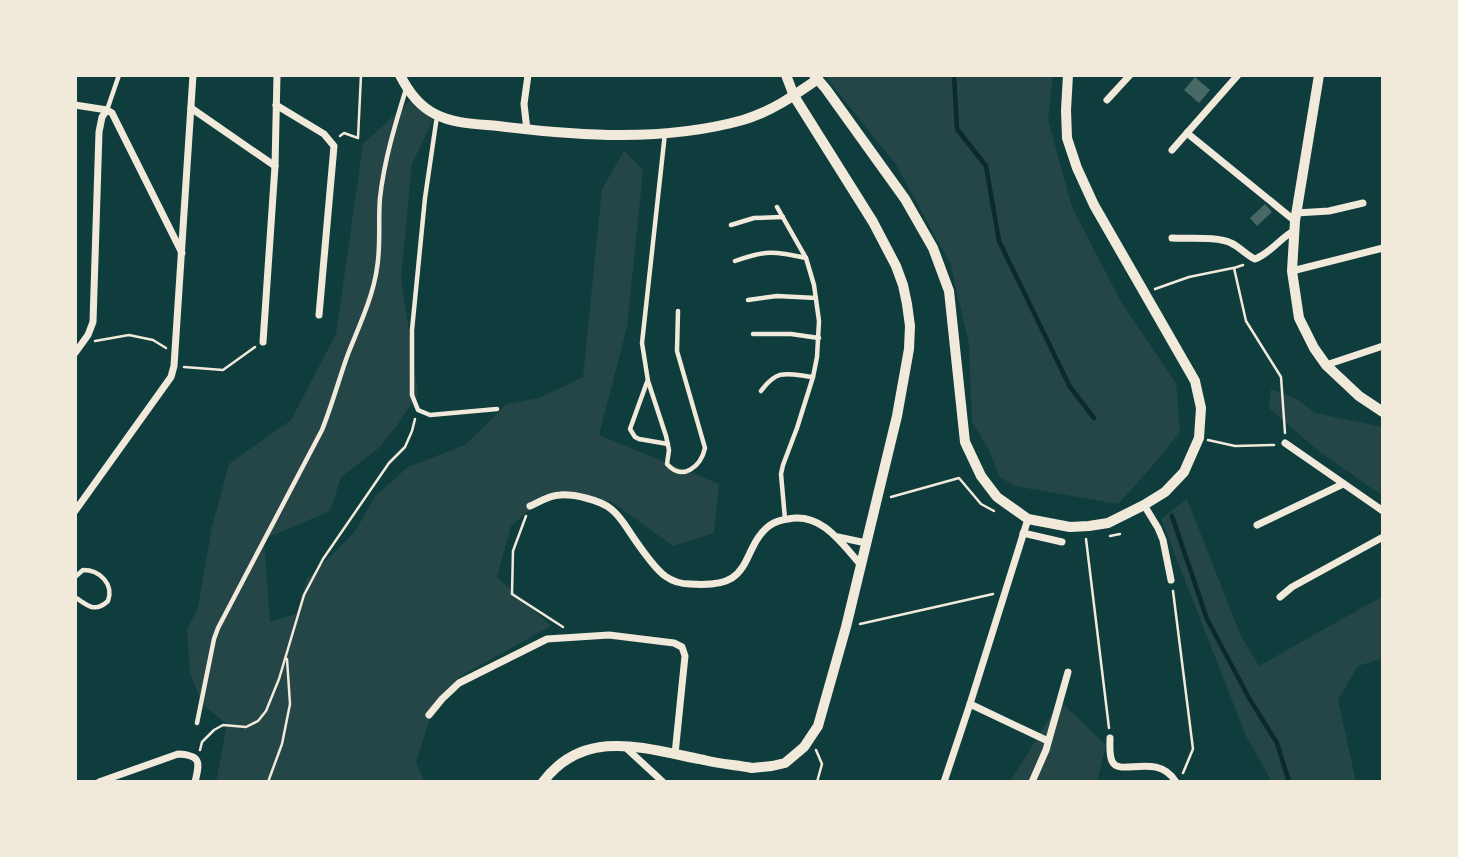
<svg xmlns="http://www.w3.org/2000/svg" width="1458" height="857" font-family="Overpass,sans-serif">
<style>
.green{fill:#244646}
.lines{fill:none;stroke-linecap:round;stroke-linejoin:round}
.stream{stroke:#0a2a2b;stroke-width:4.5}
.building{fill:#486865}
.path{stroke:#f1e9da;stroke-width:2.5}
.service{stroke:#f1e9da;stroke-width:4.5}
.minor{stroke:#f1e9da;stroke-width:7}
.tertiary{stroke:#f1e9da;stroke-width:10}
</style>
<rect width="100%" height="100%" fill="#0f3d3e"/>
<g class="green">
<polygon points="824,75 1053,75 1048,120 1072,207 1121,302 1176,383 1180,432 1148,471 1118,504 1014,486 999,476 989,450 972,422 969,344 950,263 895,163"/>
<polygon points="412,99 433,120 412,164 401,277 418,394 398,424 379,448 341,477 330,511 264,539 270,622 296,614 307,579 354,533 376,495 408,467 465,445 507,404 539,398 583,377 602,189 624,151 643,170 627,327 599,435 719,484 714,533 673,546 611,501 544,498 511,526 497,577 551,626 459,677 430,718 416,763 425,782 216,782 227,724 202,704 190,673 187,629 198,608 212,527 229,464 291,420 336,334 363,144"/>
<polygon points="1271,389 1297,399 1315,413 1383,427 1383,496 1321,453 1269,408"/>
<polygon points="1187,499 1241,636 1259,666 1383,596 1383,658 1358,666 1338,700 1356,782 1272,782 1246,736 1161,519"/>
<polygon points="1060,701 1106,745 1097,782 1010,782"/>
</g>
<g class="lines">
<g class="stream">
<polyline points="954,75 957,129 986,166 999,241 1070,387 1094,418"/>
<polyline points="1172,516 1207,619 1249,698 1277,743 1289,782"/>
</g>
</g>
<g class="building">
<polygon points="1195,77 1210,90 1199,103 1184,90"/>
<polygon points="1265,204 1272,212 1257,226 1250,218"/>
</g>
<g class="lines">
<g class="path">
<polyline points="340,136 344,133 358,138 361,75"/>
<polyline points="1243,265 1234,268 1246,321 1281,377 1285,433"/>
<polyline points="1155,289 1189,277 1233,268"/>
<polyline points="95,341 129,335 153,340 166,348"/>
<polyline points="184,367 223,370 255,347"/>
<polyline points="1208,440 1235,446 1274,445"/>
<polyline points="891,497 959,478 981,504 994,511"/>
<polyline points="526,516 513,551 512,594 563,627"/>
<polyline points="1110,536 1120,534"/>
<polyline points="1086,539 1109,728"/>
<polyline points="1173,591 1193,749 1183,773"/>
<polyline points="860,624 993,594"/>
<polyline points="200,750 202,742 214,730 223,725 246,727 258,721 266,711 279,679 304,595 323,559 389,463 405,447 412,431 415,419"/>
<polyline points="816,750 822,764 817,782"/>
<polyline points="268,782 282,744 290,704 287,659"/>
</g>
<g class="service">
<polyline points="107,110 119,75"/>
<polyline points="437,116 425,198 412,330 412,395 418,410 430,415 497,409"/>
<path d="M665 133 642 343 648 381 666 436 669 450 667 464C683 482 701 466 705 448L677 351 678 311"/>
<polyline points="777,207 806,258 814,285 819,321 817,357 813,377 797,428 783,465 781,474 785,519"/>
<polyline points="731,225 754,218 783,217"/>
<path d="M735 261C766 250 774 251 806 258"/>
<polyline points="748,300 777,296 816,298"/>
<polyline points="753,334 791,334 819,338"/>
<polyline points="647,382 630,429 635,437 639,439 668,444"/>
<path d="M761 391C778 368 787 374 813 377"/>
<path d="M75 577 83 570C100 570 114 584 108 601 95 613 88 606 75 597"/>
<path d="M197 723 214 639 218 628 322 430C332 405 339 379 348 354 359 326 373 297 377 268 381 245 378 221 380 198 384 161 395 125 406 89"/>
</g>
<g class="minor">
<polyline points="1107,100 1130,75"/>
<polyline points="75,105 107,110 112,113 182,253"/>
<polyline points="276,105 324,134 334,146 319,315"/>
<polyline points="191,108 275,166"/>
<polyline points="527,130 524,104 528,75"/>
<polyline points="1187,133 1295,221"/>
<polyline points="1172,150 1238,75"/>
<polyline points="1296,213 1329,211 1363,203"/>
<path d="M1172 238C1188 239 1218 236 1231 243 1240 247 1246 255 1255 259 1271 253 1280 238 1295 230"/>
<polyline points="1292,271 1383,248"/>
<polyline points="263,342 275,166 277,75"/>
<polyline points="75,353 88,335 93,322 99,132 102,117 107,110"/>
<polyline points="1326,365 1383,346"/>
<polyline points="1285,443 1383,511"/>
<polyline points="1144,505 1158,528 1163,540 1171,580"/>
<path d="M530 506C539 502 550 495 560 495 574 494 600 500 611 509 620 516 625 525 631 534 640 547 653 567 665 576 672 581 682 584 690 584 703 585 721 585 732 578 746 569 749 551 758 538 766 526 774 521 788 519 822 512 842 544 861 565"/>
<polyline points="75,511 171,377 174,366 193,75"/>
<polyline points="1257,525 1343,484"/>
<polyline points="1023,533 1062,542"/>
<polyline points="838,537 866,543"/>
<polyline points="1280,597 1292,587 1383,537"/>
<polyline points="970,704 1048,741"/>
<polyline points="429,715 442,699 459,683 547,639 609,635 674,643 682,647 685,656 675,754"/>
<path d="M1110 738C1110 745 1109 755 1112 761 1119 778 1157 751 1176 782"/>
<polyline points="624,746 663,782"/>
<path d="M99 782 178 754C201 755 200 762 195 782"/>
<polyline points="944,782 970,704 1028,519"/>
<polyline points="1032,782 1046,750 1068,672"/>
</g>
<g class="tertiary">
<path d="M400 75C408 91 419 106 435 114 454 124 477 124 498 126 579 136 664 142 743 120 771 112 795 95 818 79"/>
<polyline points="814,75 826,89 905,199 933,248 949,291 965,442 981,476 997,497 1028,519 1070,527 1089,526 1108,523 1144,505 1165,492 1184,472 1199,438 1201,408 1195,381 1094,205 1077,168 1067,138 1066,110 1068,75"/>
<polyline points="1319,75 1295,221 1292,271 1299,318 1314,348 1326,365 1359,396 1383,412"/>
<path d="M543 782C585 726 646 749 704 760 720 764 736 765 752 768L772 766 785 763 804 747 818 726 846 627 897 416 909 349 910 326 907 304 903 285 896 266 873 222 794 96 786 75"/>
</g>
</g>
<rect width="1458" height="857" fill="none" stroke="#f1e9da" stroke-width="154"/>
</svg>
